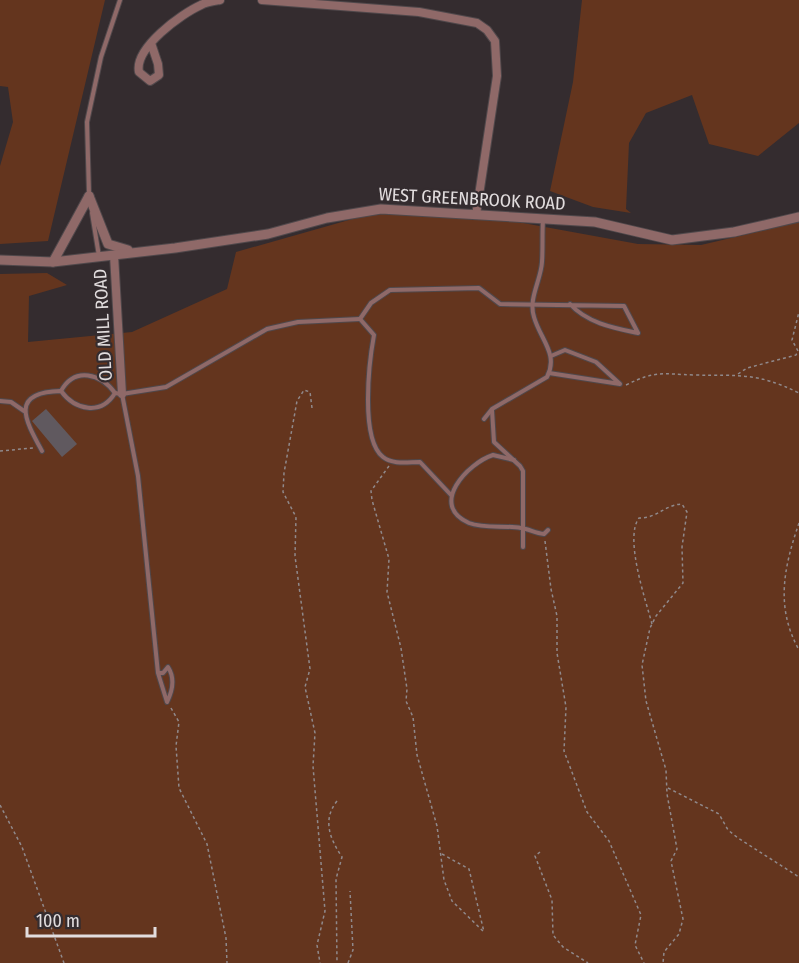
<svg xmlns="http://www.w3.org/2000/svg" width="799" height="963" font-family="'Fira Sans Condensed',sans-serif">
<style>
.green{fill:#64351e}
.building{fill:#60595f}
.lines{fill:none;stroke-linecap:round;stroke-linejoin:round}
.service-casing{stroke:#50484b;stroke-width:6}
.minor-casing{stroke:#50484b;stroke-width:10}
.tertiary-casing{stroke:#50484b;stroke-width:11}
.path{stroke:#90898b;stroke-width:1.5;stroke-dasharray:3 3;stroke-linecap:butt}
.service{stroke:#8f6968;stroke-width:4}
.minor{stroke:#8f6968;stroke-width:8}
.tertiary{stroke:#8f6968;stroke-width:9}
.labels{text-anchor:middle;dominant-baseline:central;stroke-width:4.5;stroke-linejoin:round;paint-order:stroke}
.street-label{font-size:18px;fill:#e2ddde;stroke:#342c2f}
</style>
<rect width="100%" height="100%" fill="#342c2f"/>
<g class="green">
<polygon points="0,0 105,0 48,241 0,244 0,166 13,122 8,87 0,86"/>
<polygon points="582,0 799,0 799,123 758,156 709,144 692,95 646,113 629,143 626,209 631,213 593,207 550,191 573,82"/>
<polygon points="377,212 507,220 638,244 701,245 799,222 799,963 0,963 0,274 47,273 67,285 29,296 28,342 132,332 227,289 236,252"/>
</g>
<polygon class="building" points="46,409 77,444 62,457 32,421"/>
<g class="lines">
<defs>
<g id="service">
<polyline points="89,194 87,122 101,57 120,0"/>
<polyline points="92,213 99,256"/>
<polyline points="549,373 620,384 596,362 565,350 551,356"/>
<path d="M61 391C75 366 101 374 115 393"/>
<polyline points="0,401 11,402 24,411"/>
<polyline points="492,410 494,442 520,466 523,471 523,547"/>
<path d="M484 419 492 409 547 377C559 354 540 339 534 317 528 299 541 280 542 262 543 248 542 234 543 220"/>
<path d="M42 451C25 420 9 392 61 391 75 410 101 416 115 393L121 394"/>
<path d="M514 460 493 455C468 463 428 505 469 523 484 529 505 525 521 528 529 529 535 533 544 534L548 530"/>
<path d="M451 495 420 462C408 462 393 465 383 457 360 439 369 362 374 335L360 319 371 303 390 290 479 288 500 304 624 306 638 333C614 328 587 323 570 304"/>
<path d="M158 673 167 702C173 690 175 678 168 667L163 673H158L138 476 122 394 166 387 267 329 298 322 360 319"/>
</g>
<g id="minor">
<polyline points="262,0 419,12 477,23 487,30 495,41 497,76 476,215"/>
<path d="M151 43 158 64 159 75 150 81 139 72C134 48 181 14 201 5 206 2 214 1 220 0"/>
<polyline points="114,255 122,394"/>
</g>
<g id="tertiary">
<polyline points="89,196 108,244 128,250"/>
<polyline points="0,260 53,262 175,248 268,234 327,218 381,209 595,222 672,240 734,232 799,217"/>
<polyline points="53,262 89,196"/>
</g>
</defs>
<use href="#service" class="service-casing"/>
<use href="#minor" class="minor-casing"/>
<use href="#tertiary" class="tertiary-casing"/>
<g class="path">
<polyline points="738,374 747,368 796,355 798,351 792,340 799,312"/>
<path d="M626 385C656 370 663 374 694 375 740 376 756 372 799 393"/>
<polyline points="312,408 310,392 304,390 297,401 284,473 283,492 296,517 295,556 310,669 305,687 315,733 313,766 325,911 317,945 320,963"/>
<polyline points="0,451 33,448"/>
<polyline points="389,466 371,491 372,500 389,559 387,592 401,648 407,689 406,701 413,717 417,755 437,826 444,880 452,901 485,933"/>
<path d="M799 523C784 567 775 607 799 650"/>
<polyline points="545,541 551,589 557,616 557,653 566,707 564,751 587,812 609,841 641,915 635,945 644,963"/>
<path d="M652 624C646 601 624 538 639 518 658 518 664 505 682 504L687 512 682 547 683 583 656 616 650 628 642 665 646 701 666 770 667 794 677 849 671 861 683 919 679 934 664 952 663 963"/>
<polyline points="171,708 179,722 176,746 179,788 207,844 226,938 227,963"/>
<polyline points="668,788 719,814 728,830 738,838 799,877"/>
<path d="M337 801C322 820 330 839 342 857L336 879 337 963"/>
<polyline points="0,805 22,847 64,963"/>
<polyline points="540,852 535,856 552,900 553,935 563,947 588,963"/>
<polyline points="442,854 469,869 484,932"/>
<polyline points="348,963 353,950 350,891"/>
</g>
<use href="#service" class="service"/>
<use href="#minor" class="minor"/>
<use href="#tertiary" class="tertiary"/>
</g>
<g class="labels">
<g class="street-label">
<text transform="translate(472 199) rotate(3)">WEST GREENBROOK ROAD</text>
<text transform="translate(103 325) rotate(-93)">OLD MILL ROAD</text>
</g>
</g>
<path d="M27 927v9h128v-9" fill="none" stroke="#e2ddde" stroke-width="3"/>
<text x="36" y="927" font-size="18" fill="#e2ddde" stroke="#342c2f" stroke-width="4.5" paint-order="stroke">100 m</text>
</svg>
